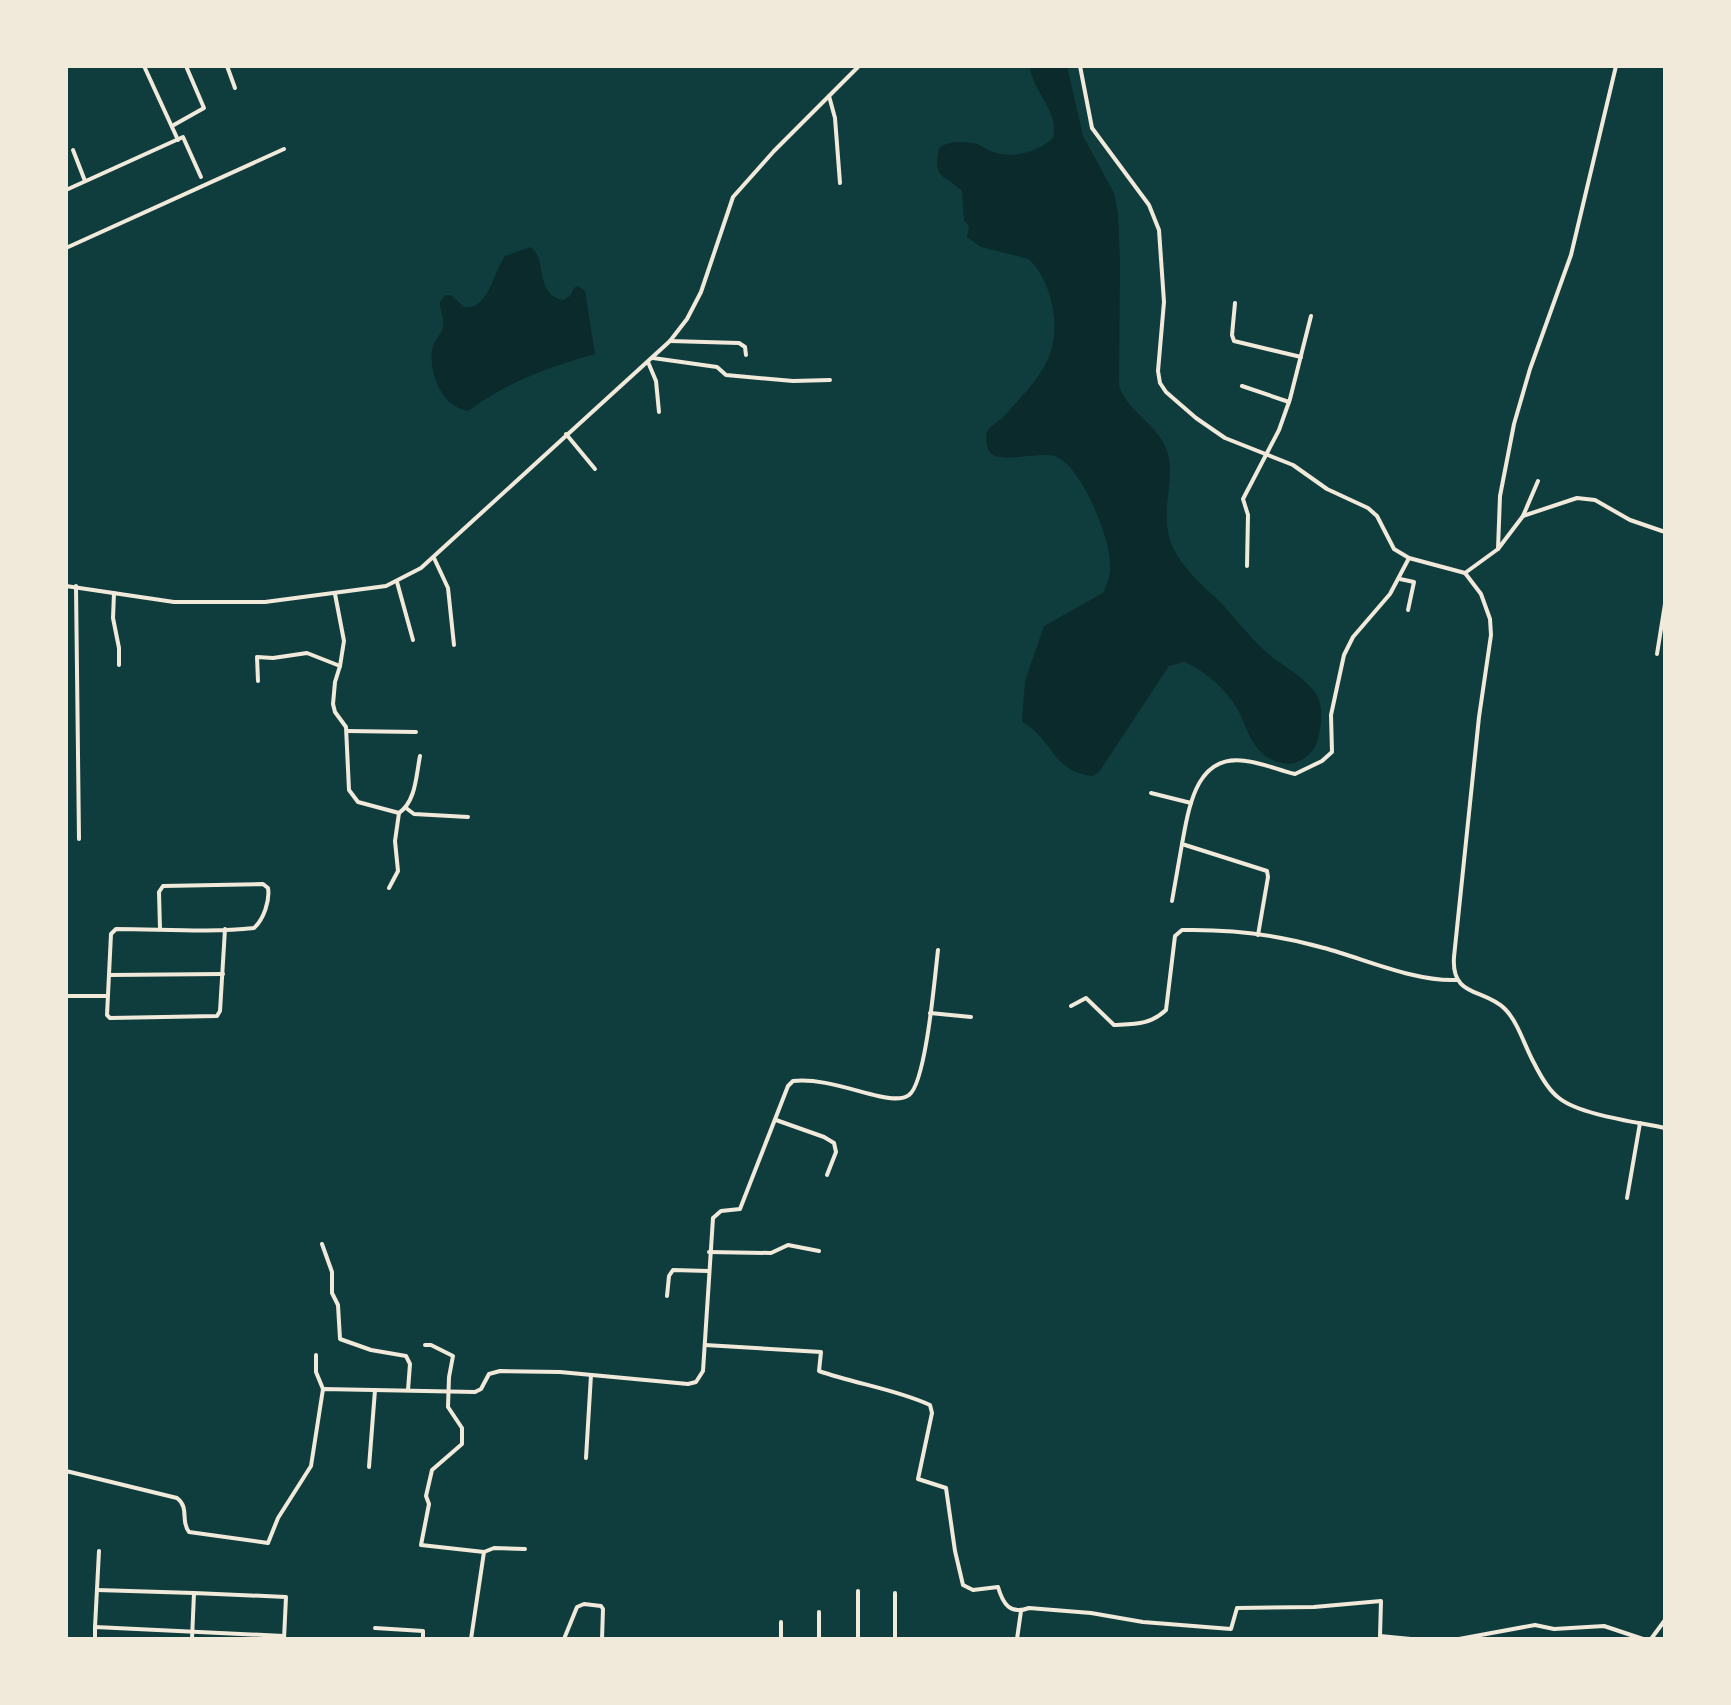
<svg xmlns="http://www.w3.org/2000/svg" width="1731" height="1705" font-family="'Space Grotesk',sans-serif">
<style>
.water{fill:#0a2a2b}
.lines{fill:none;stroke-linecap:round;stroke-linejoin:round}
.minor{stroke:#f1e9da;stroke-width:4}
</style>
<rect width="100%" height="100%" fill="#0f3d3e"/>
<g class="water">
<path d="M1030 66H1067L1083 136 1114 193 1118 213 1120 262 1119 386C1128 413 1161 426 1168 454 1176 486 1155 519 1177 555 1188 574 1207 589 1222 604 1236 619 1248 635 1263 649 1279 665 1307 677 1318 697 1324 710 1321 739 1313 750 1304 760 1295 766 1282 763 1253 757 1249 732 1238 710 1227 690 1204 670 1184 662L1169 666 1099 772 1092 776C1051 771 1053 738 1022 722L1025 681 1044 626 1103 593C1107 584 1111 574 1110 563 1110 537 1080 463 1054 456 1038 452 1003 463 992 454 985 448 986 439 987 431 993 424 1000 421 1006 414 1036 381 1061 357 1053 310 1050 291 1042 272 1029 259L981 247 967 237 969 226 964 221 962 191C943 173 933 180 939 148 947 141 965 141 976 144 982 145 987 150 993 152 1014 159 1037 152 1053 138 1060 111 1032 92 1030 66Z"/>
<path d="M531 247C548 261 534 294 563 300L570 296 574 288 578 286 585 291 595 354C546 368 510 381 468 411 442 407 429 374 432 350 433 341 441 335 443 327 445 318 439 310 440 302L445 295H451L464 307C489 310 493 273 505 256Z"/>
</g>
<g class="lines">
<g class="minor">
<polyline points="144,66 178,140"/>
<polyline points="227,66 235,88"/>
<path d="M1080 66 1092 128 1149 205 1159 230 1164 302 1158 371 1160 383 1166 392 1196 418 1225 438 1293 465 1327 489 1368 508 1377 516 1394 549 1409 558 1465 573 1481 594 1490 619 1491 635 1479 717 1454 957C1451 998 1484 988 1505 1009 1518 1022 1525 1047 1534 1063 1540 1075 1548 1090 1559 1098 1580 1115 1637 1122 1665 1128"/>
<polyline points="829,96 835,118 840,183"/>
<polyline points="172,126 204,108 186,66"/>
<polyline points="73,150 85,181"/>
<polyline points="66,190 183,137 201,177"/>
<polyline points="66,248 284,149"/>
<polyline points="1235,303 1232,335 1234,341 1301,357"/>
<polyline points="670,341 739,343 745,347 746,355"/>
<polyline points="653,358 717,367 726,375 793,381 830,380"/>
<polyline points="648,362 656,381 659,412"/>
<polyline points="1242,386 1289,402"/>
<polyline points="566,434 595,469"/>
<polyline points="1523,516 1538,481"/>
<polyline points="1498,549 1500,496 1514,424 1530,369 1571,255 1616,66"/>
<polyline points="434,558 448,588 454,645"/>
<polyline points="1247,566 1248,515 1243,499 1279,430 1290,399 1311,316"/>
<polyline points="1465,573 1498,549 1523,516 1577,498 1595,500 1630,520 1665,532"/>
<polyline points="1400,579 1414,582 1408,610"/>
<polyline points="397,582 413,640"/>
<polyline points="66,586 174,602 265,602 386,586 421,568 670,341 687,319 701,292 733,197 774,151 859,66"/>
<polyline points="76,586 79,839"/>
<polyline points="114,593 113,618 119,648 119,665"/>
<polyline points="335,594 344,641 340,666 335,682 333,704 335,712 346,727 349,790 358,802 399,813 395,841 398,871 389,888"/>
<polyline points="1657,654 1665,604"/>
<polyline points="258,681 257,657 273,658 307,653 340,666"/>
<polyline points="347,731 416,732"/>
<polyline points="1151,793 1191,803"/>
<polyline points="406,808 414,814 468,817"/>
<path d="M399 813C416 801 416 776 420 756"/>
<polyline points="1172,901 1182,844"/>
<path d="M160 929 159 892 163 886 263 884 268 888C270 900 264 919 254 928 209 933 161 929 116 929L111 934 107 1015 110 1018 217 1016 220 1011 225 929"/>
<path d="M1258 935 1268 877 1267 871 1182 844C1189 807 1196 753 1246 761 1263 763 1278 770 1295 774L1322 761 1332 752 1331 715 1344 655 1353 637 1390 594 1409 558"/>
<polyline points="109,975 223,974"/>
<polyline points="66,996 107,996"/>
<path d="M1071 1006 1086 998 1114 1025C1135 1024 1150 1025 1166 1010L1175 936 1182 930C1229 929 1279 935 1324 948 1365 959 1415 982 1457 980"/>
<polyline points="930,1013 971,1017"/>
<polyline points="776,1120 824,1137 834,1143 836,1152 827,1175"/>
<polyline points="1627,1198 1640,1123"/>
<polyline points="322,1244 332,1272 332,1293 338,1305 340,1339 371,1350 406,1356 410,1364 408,1390"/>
<polyline points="709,1252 771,1253 788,1245 819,1251"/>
<polyline points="667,1296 669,1276 673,1270 708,1271"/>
<polyline points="425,1345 431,1345 453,1356 449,1377 448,1407 462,1428 462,1444 432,1470 426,1496 429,1504 421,1545 484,1552 494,1548 525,1549"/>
<path d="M705 1345 821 1352 819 1371C856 1384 895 1389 930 1405L932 1413 918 1479 946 1488 955 1551 963 1585 973 1590 998 1587C1003 1604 1010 1615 1029 1608L1091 1613 1143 1622 1231 1629 1237 1608 1314 1607 1381 1601 1380 1636 1411 1639"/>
<polyline points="316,1355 316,1372 323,1389"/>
<polyline points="586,1458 591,1375"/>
<polyline points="369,1467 375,1390"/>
<path d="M66 1471 177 1498C190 1508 180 1521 189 1532L268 1543 278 1518 311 1466 323 1389 475 1392 481 1389 489 1374 500 1371 560 1372 688 1384 696 1382 703 1371 713 1218 721 1211 740 1209 788 1086 793 1081C820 1078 852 1090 878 1096 887 1098 901 1101 909 1095 926 1083 935 975 938 950"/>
<polyline points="97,1590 194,1593"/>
<polyline points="858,1591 858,1639"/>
<polyline points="819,1612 819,1639"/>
<polyline points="781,1622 781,1639"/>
<polyline points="95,1627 99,1551"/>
<polyline points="375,1628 423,1631 423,1639"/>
<polyline points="95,1639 95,1627 284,1636"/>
<polyline points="192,1639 194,1593 286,1597 284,1639"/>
<polyline points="471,1639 484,1552"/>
<polyline points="564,1639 577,1607 584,1604 601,1606 603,1609 602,1639"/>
<polyline points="895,1639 895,1593"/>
<polyline points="1017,1639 1021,1611"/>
<polyline points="1459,1639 1535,1625 1554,1629 1604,1626 1643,1639"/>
<polyline points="1651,1639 1665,1620"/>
</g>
</g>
<rect width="1731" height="1705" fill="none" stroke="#f1e9da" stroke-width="136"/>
</svg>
